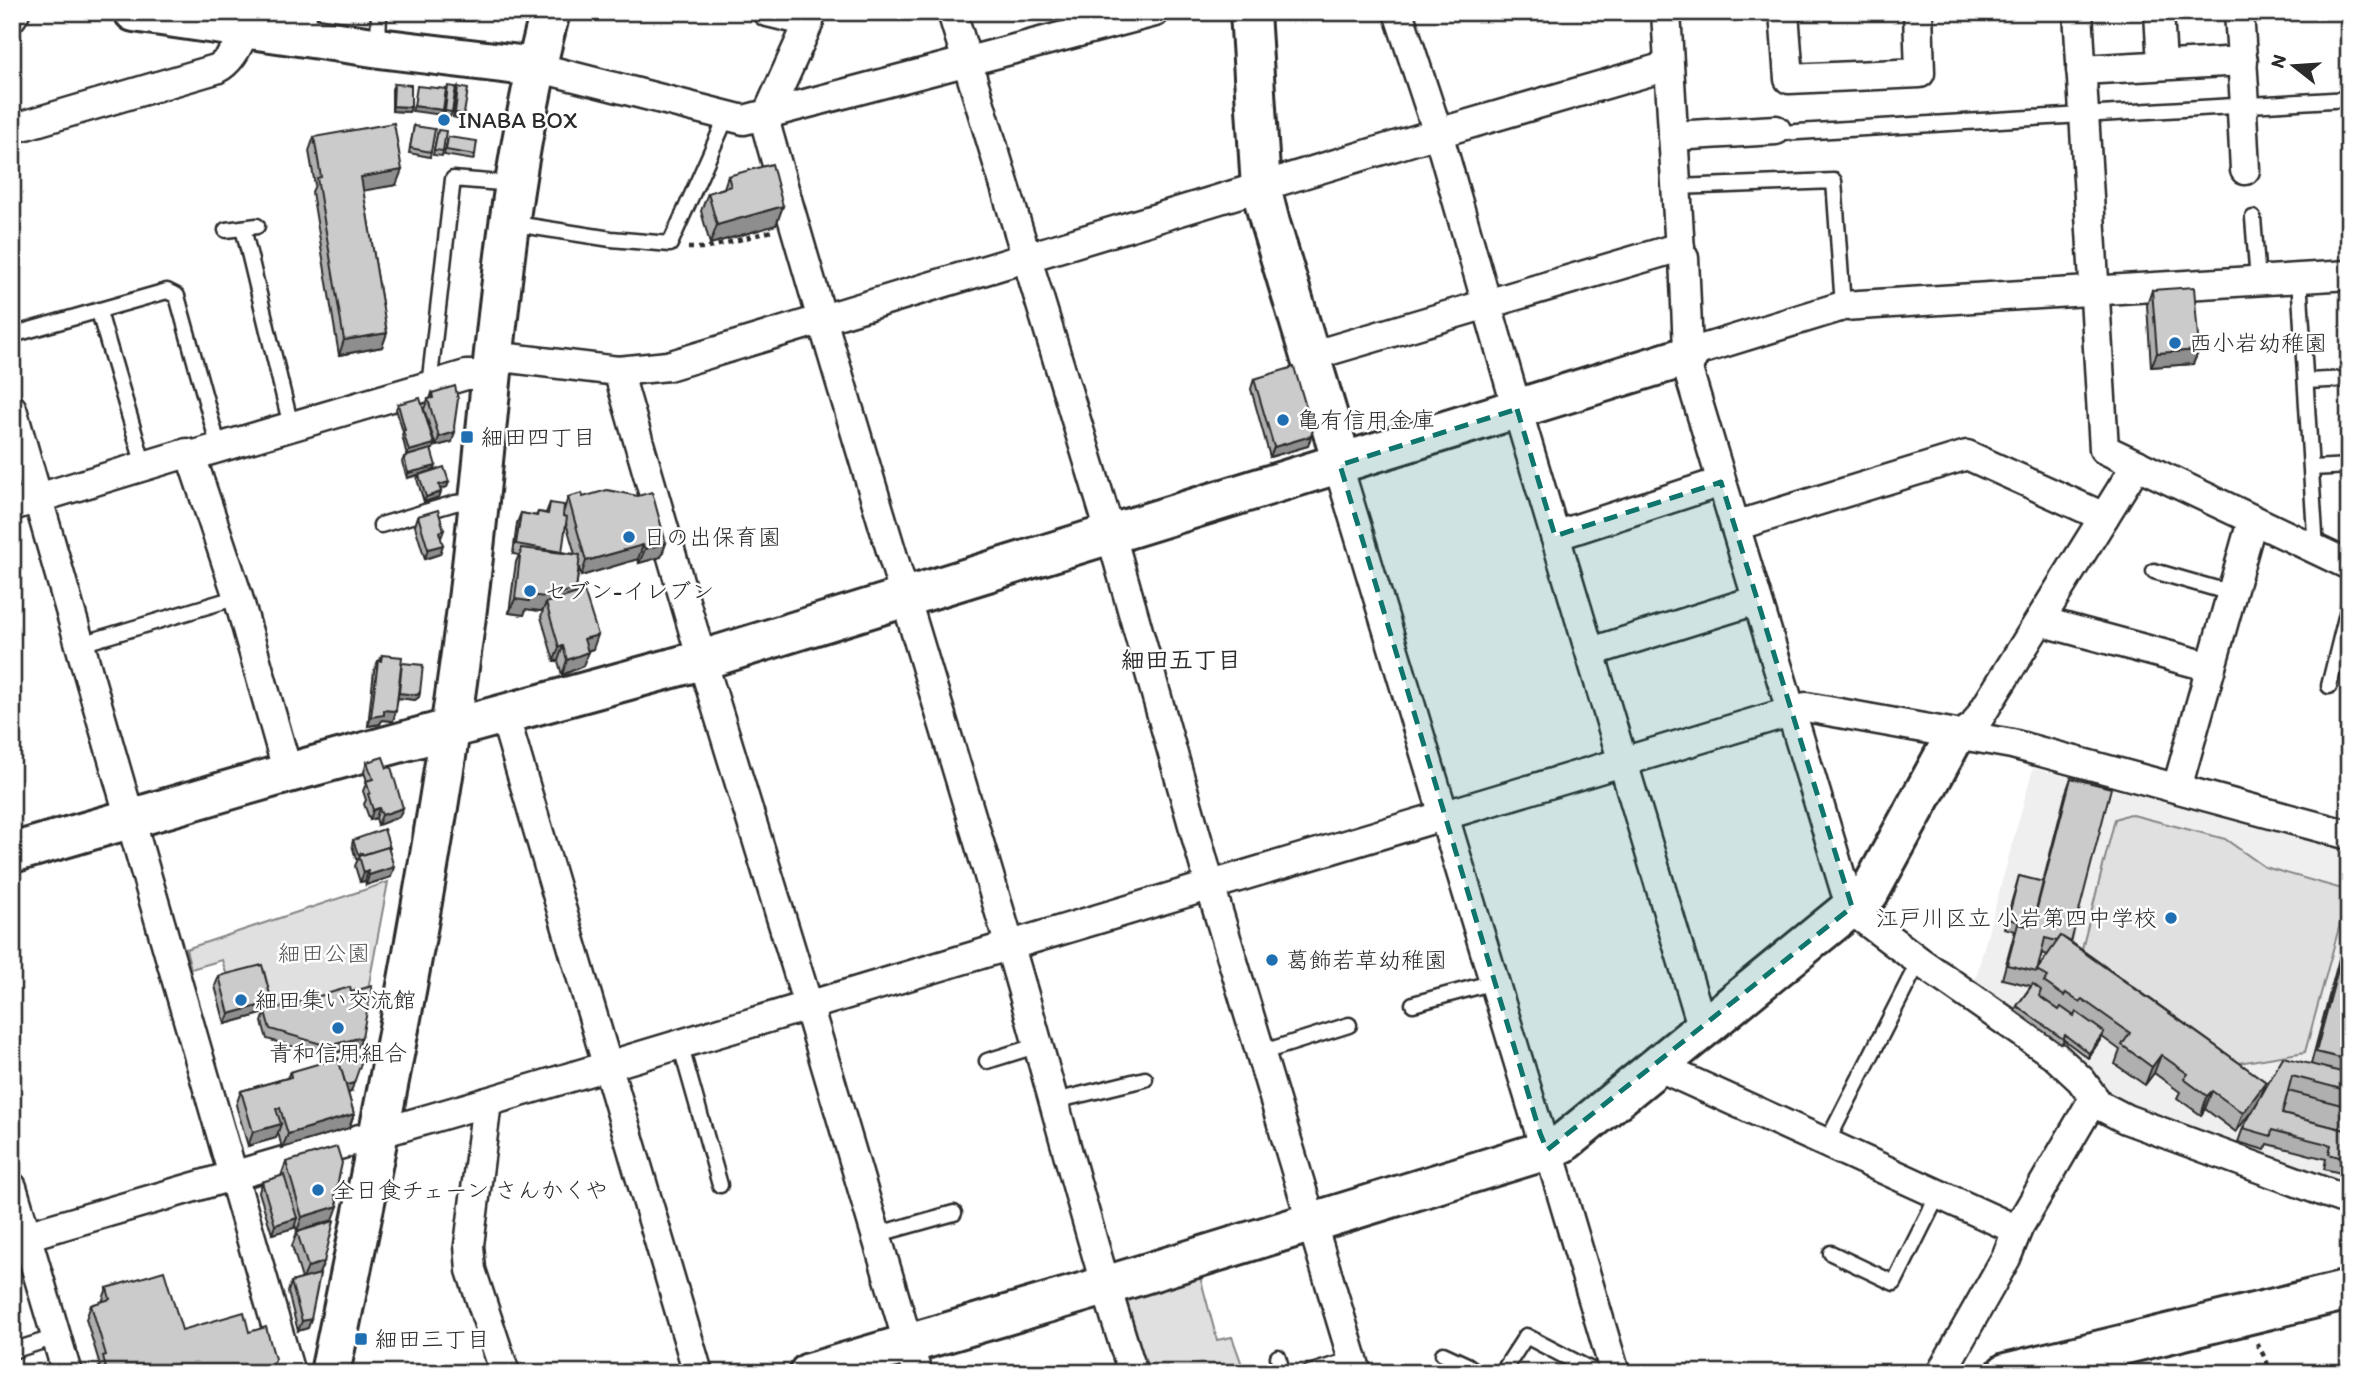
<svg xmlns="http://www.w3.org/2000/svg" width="2361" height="1385" font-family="Itim,'Klee One',sans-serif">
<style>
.built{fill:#efefef}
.green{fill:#e0e0e0;stroke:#868686;stroke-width:2}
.water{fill:#b6b6b6;stroke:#7e7e7e;stroke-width:2}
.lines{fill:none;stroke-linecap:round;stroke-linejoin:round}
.lane-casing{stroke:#2b2b2b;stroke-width:19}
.street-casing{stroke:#2b2b2b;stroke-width:33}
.secondary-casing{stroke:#2b2b2b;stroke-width:44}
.path{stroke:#2b2b2b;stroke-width:4.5;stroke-dasharray:5 5;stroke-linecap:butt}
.lane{stroke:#fff;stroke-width:14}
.street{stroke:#fff;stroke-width:28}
.secondary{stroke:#fff;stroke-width:38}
.wall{fill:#afafaf;stroke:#2b2b2b;stroke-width:2;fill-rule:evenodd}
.shaded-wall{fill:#8e8e8e;stroke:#2b2b2b;stroke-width:2}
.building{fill:#cbcbcb;stroke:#2b2b2b;stroke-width:2}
.marked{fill:#0f766e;fill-opacity:0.2;stroke:#0f766e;stroke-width:5;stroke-dasharray:14 9;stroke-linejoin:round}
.poi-dot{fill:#1f6fb2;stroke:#fff;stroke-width:2.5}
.labels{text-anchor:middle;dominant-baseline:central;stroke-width:5;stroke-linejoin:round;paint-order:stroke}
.poi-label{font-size:23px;fill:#2b2b2b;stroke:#fff;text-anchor:start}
.park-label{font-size:23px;fill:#585858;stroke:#fff}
.neighbourhood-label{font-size:24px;font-weight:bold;fill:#2b2b2b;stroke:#fff}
</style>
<rect width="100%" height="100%" fill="#fff"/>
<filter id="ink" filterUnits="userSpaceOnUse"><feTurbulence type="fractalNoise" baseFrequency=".0143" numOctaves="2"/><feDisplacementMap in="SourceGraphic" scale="14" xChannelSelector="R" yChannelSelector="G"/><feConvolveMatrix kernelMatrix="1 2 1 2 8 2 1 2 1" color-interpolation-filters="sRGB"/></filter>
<g filter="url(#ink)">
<polygon class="built" points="2033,768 2349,851 2349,1190 2120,1100 1974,984"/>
<g class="green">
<polygon points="2129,814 2225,839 2265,867 2349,891 2305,1052 2239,1063 2081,953 2115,819"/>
<polygon points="388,882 368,989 275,1015 264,970 228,979 222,960 191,969 186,949"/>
<polygon points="1199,1273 1217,1340 1232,1337 1245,1373 1149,1373 1125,1295"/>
</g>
<polygon class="water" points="2287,1090 2349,1107 2349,1147 2277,1128"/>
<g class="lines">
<defs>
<g id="lane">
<polyline points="308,36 309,12"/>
<polyline points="378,46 379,12"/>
<polyline points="1776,130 1781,133 2349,99"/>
<polyline points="1676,187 1834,181 1843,306"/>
<polyline points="2253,218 2258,281"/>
<polyline points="509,223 611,239 670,244 727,116"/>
<polyline points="243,228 291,426"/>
<polyline points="226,230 257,226"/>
<polyline points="2299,278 2316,550"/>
<polyline points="99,312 144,466"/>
<polyline points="12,335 167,291 177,296 219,448"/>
<polyline points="2306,381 2349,379"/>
<polyline points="429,386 453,179 513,184"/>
<polyline points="2312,468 2349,466"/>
<polyline points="381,525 455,503 478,501"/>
<polyline points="2154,571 2231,593"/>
<polyline points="81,644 238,597"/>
<polyline points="2329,686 2349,605"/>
<polyline points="1413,1004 1494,982"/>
<polyline points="680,1044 720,1185"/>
<polyline points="1260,1053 1349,1025"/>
<polyline points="987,1061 1039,1045"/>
<polyline points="1055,1101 1145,1079"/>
<polyline points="1826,1144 1919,961"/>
<polyline points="875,1235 954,1213"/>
<polyline points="1831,1253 1894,1283 1939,1193"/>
<polyline points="12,1351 56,1337"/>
<polyline points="1443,1354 1467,1365 1478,1373"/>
<polyline points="1278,1357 1283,1373"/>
<polyline points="1309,1373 1353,1359"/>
<polyline points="1502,1373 1526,1336 1597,1373"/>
</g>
<g id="street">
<path d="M767 12 809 22 767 115V129C844 403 930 674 1010 947 1052 1089 1087 1232 1133 1373"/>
<polyline points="952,12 1111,535 1210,885 1357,1373"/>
<polyline points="1398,12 1438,133 1517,409 1703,1029"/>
<polyline points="1666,12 1680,252 1684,258 1689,373 1845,890 1852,907 1862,918 1919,961 2053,1054 2081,1080 2099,1105 2126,1119 2349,1201"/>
<polyline points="1784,12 1789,79 1920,73 1918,12"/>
<polyline points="2078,12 2104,449 2349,565"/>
<polyline points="2159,12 2162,65"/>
<polyline points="2239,12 2245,105 2242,112 2245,170"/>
<polyline points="12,17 15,12"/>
<polyline points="536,67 744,120 1155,12"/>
<polyline points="2081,70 2243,61"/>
<path d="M12 129 216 69C232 61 238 45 246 29"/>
<polyline points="1673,136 1776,130"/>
<polyline points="493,356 618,371 668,366 1438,133 1668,66"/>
<polyline points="1311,356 1680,247"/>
<polyline points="1688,356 1703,349 1843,306 2349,275"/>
<polyline points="618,371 702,660 808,1005 917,1373"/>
<polyline points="12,409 290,1373"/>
<polyline points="191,456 238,597 288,773"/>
<polyline points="1340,465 1343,482 1540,1133 1554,1168 1615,1373"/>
<polyline points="12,506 187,453 191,456 466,375 491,375"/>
<polyline points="1735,526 1967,455 2104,517"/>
<polyline points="1555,536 1721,482"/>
<polyline points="2040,621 2211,667"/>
<polyline points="1591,652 1757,600"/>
<polyline points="504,714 698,1373"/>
<polyline points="1952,741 1974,726 2137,464"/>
<polyline points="2177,788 2252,521"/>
<polyline points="1657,1066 2017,1230"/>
<polyline points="487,1102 469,1245 471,1270 505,1373"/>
<polyline points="12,1187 67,1373"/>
<polyline points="12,1240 487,1102 1806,707 2012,744 2349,835"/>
<polyline points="1941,1373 2006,1258 2018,1228 2094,1098"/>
</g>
<g id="secondary">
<polyline points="134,12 387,49 536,67"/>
<polyline points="1250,12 1261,188 1270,223 1337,446 1340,465"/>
<polyline points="12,853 288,773 702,660 1688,356"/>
<path d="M330 1373C382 1122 433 870 466 616 492 414 498 209 550 12"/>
<polyline points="809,1373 1105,1286 1547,1150 1563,1143 1869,893 1952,741"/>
<polyline points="2006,1373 2349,1290"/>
</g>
</defs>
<use href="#lane" class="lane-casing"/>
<use href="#street" class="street-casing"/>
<use href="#secondary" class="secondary-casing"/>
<g class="path">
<polyline points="688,248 708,248 772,231"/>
<polyline points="2257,1343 2267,1362 2269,1373"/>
</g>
<use href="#lane" class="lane"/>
<use href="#street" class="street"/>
<use href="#secondary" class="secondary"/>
</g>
<g class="wall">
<polygon points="394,84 411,107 409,112 392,111 392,89"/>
<polygon points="448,86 452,112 450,117 443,116 447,91"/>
<polygon points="458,87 464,114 463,119 453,117 456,92"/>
<polygon points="414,126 431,152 430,157 409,153"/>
<polygon points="438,130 443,151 442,156 433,155"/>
<polygon points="314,137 396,185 363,190 387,333 382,347 339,355 312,192 315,185 309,151"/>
<polygon points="448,137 475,155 473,160 444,155"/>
<polygon points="728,176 783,206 776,225 710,244 701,211 708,193 724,188"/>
<polygon points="2152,290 2199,350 2193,364 2151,367 2147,305"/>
<polygon points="1254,379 1311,436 1308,446 1270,457 1251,389"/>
<polygon points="432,393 452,442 436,446 424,409 428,399 430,399"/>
<polygon points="398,404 434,444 433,449 431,449 434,470 449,482 447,487 440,489 441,492 439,497 424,502 417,479 419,475 407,478 402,462 404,457 407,456 402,435 403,432 396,409"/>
<path d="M568 497H583L666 543 661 557 639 563 638 559 581 576 579 567 576 589 574 594 593 649 587 651 583 666 562 675 558 661H554L541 617 543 610 540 611 526 609 524 615 509 613 516 562 519 555 513 554 517 523 521 513 536 516 538 512 546 513 550 503 564 510ZM566 523 575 554 561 552Z"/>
<polygon points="418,516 444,530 441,538 440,554 425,559 415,526"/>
<polygon points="382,655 401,667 420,692 419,697 415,700 398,698 393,721 382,720 380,724 368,726 374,670 378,661 379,661"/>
<polygon points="367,762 403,808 399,817 378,825 376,818 370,820 364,804 366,800 363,791 367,781 364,772"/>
<path d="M2071 778V942L2266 1082 2260 1097 2311 1064 2349 921V1107L2288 1091 2282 1114 2349 1131V1175L2324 1169 2326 1159 2268 1144 2265 1150 2238 1142 2243 1128 2256 1104 2236 1132 2205 1109 2201 1115 2177 1098 2180 1092 2154 1073 2145 1085 2115 1064 2120 1050 2102 1037 2088 1058 2064 1040 2061 1044 2015 1011 2017 1006 2031 986 2002 979 2015 931 2004 928 2019 876 2043 882 2066 792ZM2042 953 2048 955 2037 969Z"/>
<polygon points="353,840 389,850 391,877 366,885 365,881 360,882 355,866 358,859 356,859 352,845"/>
<polygon points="219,976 272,1002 269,1011 359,1046 325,1056 267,1039 262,1022 265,1013 225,1024 215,986"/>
<polygon points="290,1072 351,1092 348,1093 354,1114 349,1128 282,1148 278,1132 276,1138 248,1146 236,1105 241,1091 287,1078"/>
<polygon points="286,1162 335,1195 333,1220 297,1231 295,1225 294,1228 272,1234 259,1192 262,1182 281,1176"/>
<polygon points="297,1232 319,1274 308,1328 298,1331 288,1292 291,1282 302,1279 292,1246"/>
<polygon points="107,1288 182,1330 249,1332 275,1359 270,1373 98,1373 97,1371 100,1365 86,1319 91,1305 102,1302"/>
</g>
<g class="shaded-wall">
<polygon points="440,12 475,12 472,21 438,19"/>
<polygon points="393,106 411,107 409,112 392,111"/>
<polygon points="414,106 443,110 442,115 412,111"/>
<polygon points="455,113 464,114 463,119 453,117"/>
<polygon points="402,170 396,185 356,192 361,177"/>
<polygon points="783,206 776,225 710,244 717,225"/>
<polygon points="387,333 382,347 339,355 344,340"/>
<polygon points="2199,350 2193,364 2151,367 2157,353"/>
<polygon points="455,432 452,442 436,446 439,437"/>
<polygon points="1311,436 1308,446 1270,457 1274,447"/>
<polygon points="434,444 433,449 407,456 409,451"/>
<polygon points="436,466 434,470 407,478 408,473"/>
<polygon points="449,482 447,487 437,490 439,485"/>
<polygon points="441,492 439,497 424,502 426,497"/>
<polygon points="666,543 661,557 639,563 645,549"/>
<polygon points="443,545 440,554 425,559 428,549"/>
<polygon points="643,545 638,559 581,576 586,561"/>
<polygon points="576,589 571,603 546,603 543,610 540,611 526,609 524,615 509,613 515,599 530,595"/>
<polygon points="598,635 593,649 579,653 584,639"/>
<polygon points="563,646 558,661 554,661 559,647"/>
<polygon points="588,652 583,666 562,675 567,660"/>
<polygon points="420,692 419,697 415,700 397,698 399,693"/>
<polygon points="384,710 396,711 393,721 382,720 380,724 368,726 371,717"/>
<polygon points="379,808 376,818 370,820 373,810"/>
<polygon points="403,808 399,817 378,825 382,815"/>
<polygon points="394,867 391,877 366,885 369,875"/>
<polygon points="368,871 365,881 360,882 364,873"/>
<polygon points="272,1002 269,1012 225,1024 229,1014"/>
<polygon points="2104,1032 2102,1037 2088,1058 2089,1053"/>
<polygon points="362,1037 359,1046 325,1056 328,1046"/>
<polygon points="2161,1055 2154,1073 2145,1085 2152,1067"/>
<polygon points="2266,1082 2259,1101 2236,1132 2243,1113"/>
<polygon points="354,1083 351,1092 340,1095 343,1086"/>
<polygon points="2212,1091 2205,1109 2201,1115 2207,1096"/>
<polygon points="354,1114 349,1128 282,1148 288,1134"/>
<polygon points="281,1124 276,1138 248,1146 253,1132"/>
<polygon points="338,1206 333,1220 297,1231 302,1217"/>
<polygon points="297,1218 294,1228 272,1234 275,1225"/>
<polygon points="324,1262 318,1276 302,1281 308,1267"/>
<polygon points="311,1319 308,1328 298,1331 302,1321"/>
<polygon points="273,1364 270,1373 242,1373"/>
</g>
<g class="building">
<polygon points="394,84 411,85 411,107 393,106"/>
<polygon points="417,86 446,89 443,110 414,106"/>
<polygon points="448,86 456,87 452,112 445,111"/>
<polygon points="458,87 468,89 464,114 455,113"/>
<polygon points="394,123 402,170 361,177 387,333 344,340 317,178 321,177 314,137"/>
<polygon points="414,126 435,129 431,152 410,148"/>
<polygon points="438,130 446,131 443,151 434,150"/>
<polygon points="448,137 477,141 475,155 446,150"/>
<polygon points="772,164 783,206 717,225 708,193 731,186 728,176"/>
<polygon points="2194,287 2199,350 2157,353 2152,290"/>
<polygon points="1294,367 1313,430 1311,436 1274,447 1254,379"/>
<polygon points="455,386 458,399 454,427 455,432 439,437 428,399 433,398 432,393"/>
<polygon points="420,398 434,444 409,451 403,431 405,430 398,404"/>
<polygon points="431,449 436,466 408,473 404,457"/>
<polygon points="444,467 449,482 439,485 441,492 426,497 419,475"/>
<polygon points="607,490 638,496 652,492 666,543 645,549 643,545 586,561 568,497 582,493 583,497"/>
<polygon points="550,503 564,505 563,516 567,517 562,552 516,544 521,513 537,516 538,512 548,514"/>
<polygon points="438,510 444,530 439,532 443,545 428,549 418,516"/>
<polygon points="521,548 580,555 576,589 545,597 530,595 529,601 515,599"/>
<polygon points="584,591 598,635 584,639 588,652 567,660 563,646 559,647 546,603"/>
<polygon points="382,655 402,657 396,711 384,710 384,715 371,717 378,661 381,661"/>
<polygon points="402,663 423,665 420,692 417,695 399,693"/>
<polygon points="383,757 387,768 391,767 403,808 382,815 379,808 373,810 368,794 370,793 366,781 373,779 367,762"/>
<polygon points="2071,778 2111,788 2071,942 2061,936 2057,941 2045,938 2037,972 2007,965 2018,924 2032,927"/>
<polygon points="384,829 390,848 388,848 388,847 362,855 362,853 358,854 353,840"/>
<polygon points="388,847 394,867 369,875 368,871 364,873 359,856"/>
<polygon points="2019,876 2043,882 2032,925 2008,919"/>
<polygon points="2349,928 2349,1060 2316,1052"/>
<polygon points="2061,936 2266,1082 2243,1113 2212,1091 2207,1096 2184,1079 2188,1074 2161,1055 2152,1067 2122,1045 2130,1033 2082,999 2079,1002 2066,993 2064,996 2044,982 2048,977 2037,970"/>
<polygon points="262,965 272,1002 229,1014 219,976"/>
<polygon points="2033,984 2041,990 2039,996 2059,1010 2061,1007 2074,1016 2076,1012 2104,1032 2089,1053 2065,1035 2063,1039 2017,1006"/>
<polygon points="372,986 362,1037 328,1046 270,1029 265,1012 350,987 351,992"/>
<polygon points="359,1055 361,1063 354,1083 346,1085 338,1060"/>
<polygon points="2283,1057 2349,1074 2349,1091 2292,1076 2282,1114 2349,1131 2349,1160 2329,1154 2331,1145 2272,1130 2271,1136 2243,1128"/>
<polygon points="338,1058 354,1114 288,1134 280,1108 276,1109 281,1124 253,1132 241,1091 291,1077 290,1072"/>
<polygon points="337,1147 342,1163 335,1195 338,1206 302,1217 286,1162"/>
<polygon points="284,1175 297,1218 275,1225 262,1182"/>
<polygon points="334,1221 324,1262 308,1267 297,1232"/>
<polygon points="164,1271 182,1330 244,1312 249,1332 266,1327 275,1359 273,1364 242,1373 107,1373 103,1356 106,1355 91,1305 110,1299 107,1288"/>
<polygon points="320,1274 311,1319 302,1321 291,1282"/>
</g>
</g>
<path class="marked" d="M1517 409 1555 536 1721 482 1852 907 1547 1150 1540 1133 1340 465Z"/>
<g class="poi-dot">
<circle cx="444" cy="120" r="7"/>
<circle cx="2175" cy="343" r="7"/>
<circle cx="1283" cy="420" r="7"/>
<rect x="460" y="430" width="14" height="14" rx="3.5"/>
<circle cx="629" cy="537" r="7"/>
<circle cx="530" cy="591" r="7"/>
<circle cx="2171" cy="918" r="7"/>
<circle cx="1272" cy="960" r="7"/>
<circle cx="241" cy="1000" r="7"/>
<circle cx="338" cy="1028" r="7"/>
<circle cx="318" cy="1190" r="7"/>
<rect x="354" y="1332" width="14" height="14" rx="3.5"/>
</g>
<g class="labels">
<g class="poi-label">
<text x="458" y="120">INABA BOX</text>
<text x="2189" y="343">西小岩幼稚園</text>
<text x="1297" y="420">亀有信用金庫</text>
<text x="481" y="437">細田四丁目</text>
<text x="643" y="537">日の出保育園</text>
<text x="544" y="591">セブン-イレブン</text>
<text x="2157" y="918" text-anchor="end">江戸川区立 小岩第四中学校</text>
<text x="1286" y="960">葛飾若草幼稚園</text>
<text x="255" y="1000">細田集い交流館</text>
<text x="338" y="1053" text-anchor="middle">青和信用組合</text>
<text x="332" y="1190">全日食チェーン さんかくや</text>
<text x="375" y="1339">細田三丁目</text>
</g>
<g class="park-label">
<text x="324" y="953">細田公園</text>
</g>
<g class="neighbourhood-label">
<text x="1181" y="659">細田五丁目</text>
</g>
</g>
<rect width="2361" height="1385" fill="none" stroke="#fff" stroke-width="42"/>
<rect x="21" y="21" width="2319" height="1343" fill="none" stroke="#2b2b2b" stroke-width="2.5" filter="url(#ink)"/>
<g transform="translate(2294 66) rotate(287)" stroke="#ffffff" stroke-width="5" paint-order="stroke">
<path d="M0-5L12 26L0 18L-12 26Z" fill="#2b2b2b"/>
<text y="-10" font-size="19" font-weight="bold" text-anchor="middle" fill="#2b2b2b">N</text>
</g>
</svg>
